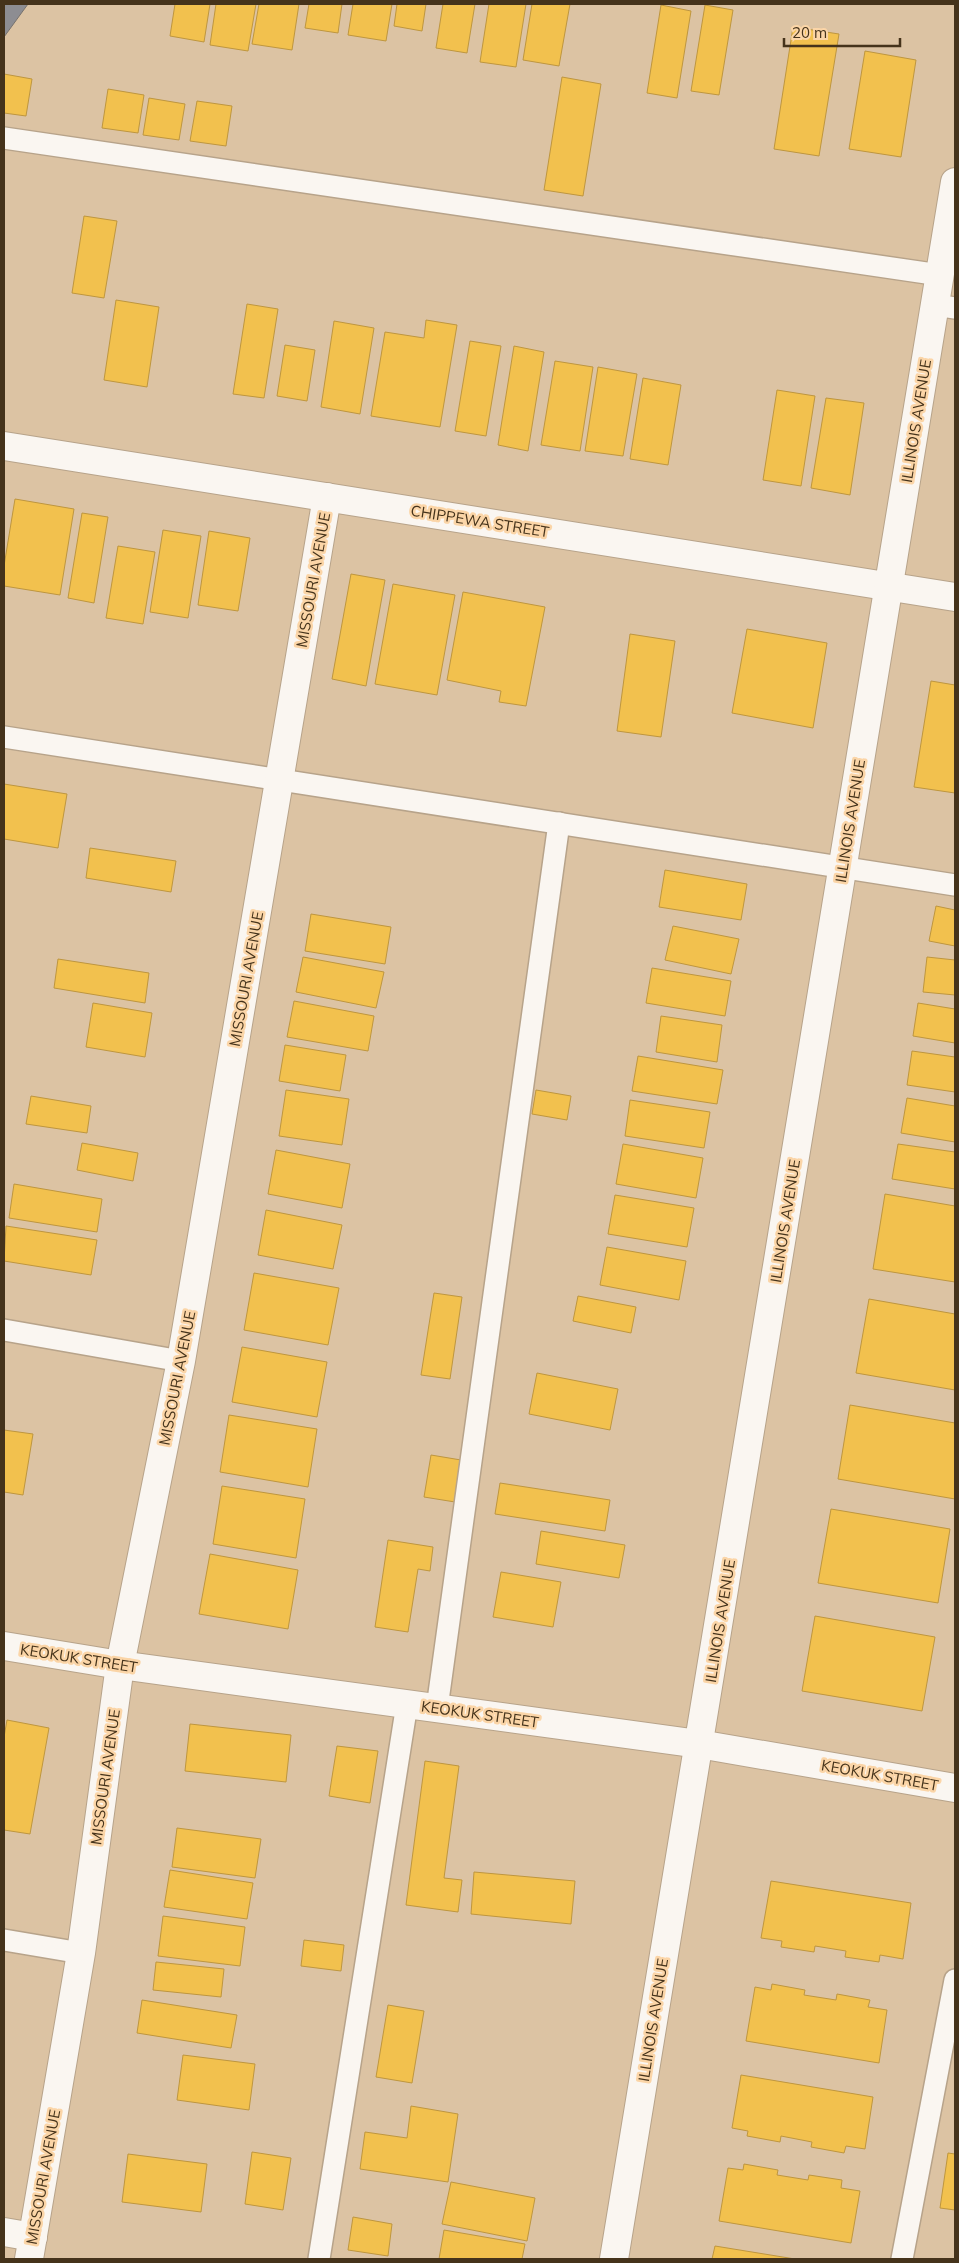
<svg xmlns="http://www.w3.org/2000/svg" width="959" height="2263" font-family="Mulish,sans-serif">
<style>
.homes{fill:#f2c14e;stroke:#be963f}
.industry{fill:#8d8d92;stroke:#77726e}
.lines{fill:none;stroke-linecap:round;stroke-linejoin:round}
.service-casing{stroke:#b7a38a;stroke-width:24}
.minor-casing{stroke:#b7a38a;stroke-width:30}
.service{stroke:#faf6f1;stroke-width:21}
.minor{stroke:#faf6f1;stroke-width:28}
.labels{text-anchor:middle;dominant-baseline:central;stroke-width:5;stroke-linejoin:round;paint-order:stroke}
.street-label{font-size:15px;fill:#45331b;stroke:#fbd5a7}
</style>
<rect width="100%" height="100%" fill="#dcc3a3"/>
<g class="homes">
<polygon points="175,4 210,4 204,42 170,36"/>
<polygon points="216,4 256,4 248,51 210,45"/>
<polygon points="259,4 299,4 292,50 252,44"/>
<polygon points="309,4 342,4 338,33 305,28"/>
<polygon points="353,4 392,4 386,41 348,35"/>
<polygon points="397,4 426,4 422,31 394,26"/>
<polygon points="443,4 475,4 467,53 436,48"/>
<polygon points="489,4 526,4 516,67 480,62"/>
<polygon points="532,4 570,4 559,66 523,60"/>
<polygon points="661,5 691,11 677,98 647,93"/>
<polygon points="705,5 733,10 719,95 691,91"/>
<polygon points="793,27 839,34 819,156 774,149"/>
<polygon points="865,51 916,60 901,157 849,149"/>
<polygon points="4,74 32,79 26,116 4,113"/>
<polygon points="562,77 601,84 583,196 544,190"/>
<polygon points="108,89 144,95 138,133 102,128"/>
<polygon points="149,98 185,104 179,140 143,135"/>
<polygon points="197,101 232,106 226,146 190,141"/>
<polygon points="84,216 117,221 104,298 72,293"/>
<polygon points="116,300 159,307 147,387 104,380"/>
<polygon points="247,304 278,309 264,398 233,394"/>
<polygon points="426,320 457,325 440,427 371,416 385,332 424,338"/>
<polygon points="334,321 374,328 360,414 321,407"/>
<polygon points="470,341 501,346 486,436 455,431"/>
<polygon points="285,345 315,350 307,401 277,396"/>
<polygon points="514,346 544,352 528,451 498,445"/>
<polygon points="555,361 593,367 580,451 541,445"/>
<polygon points="598,367 637,374 623,456 585,451"/>
<polygon points="643,378 681,385 668,465 630,459"/>
<polygon points="777,390 815,396 801,486 763,480"/>
<polygon points="826,398 864,403 850,495 811,488"/>
<polygon points="15,499 74,509 60,595 4,586 4,566"/>
<polygon points="82,513 108,517 94,603 68,598"/>
<polygon points="163,530 201,536 188,618 150,612"/>
<polygon points="209,531 250,538 238,611 198,605"/>
<polygon points="118,546 155,552 143,624 106,618"/>
<polygon points="351,574 385,580 366,686 332,679"/>
<polygon points="393,584 455,595 437,695 375,684"/>
<polygon points="463,592 545,607 526,706 499,702 501,691 447,680"/>
<polygon points="747,629 827,643 813,728 732,713"/>
<polygon points="630,634 675,641 661,737 617,731"/>
<polygon points="931,681 955,685 955,793 914,787"/>
<polygon points="4,784 67,794 58,848 4,839"/>
<polygon points="90,848 176,861 171,892 86,878"/>
<polygon points="665,870 747,884 741,920 659,907"/>
<polygon points="936,906 955,910 955,946 929,941"/>
<polygon points="311,914 391,927 385,964 305,951"/>
<polygon points="673,926 739,939 731,974 665,960"/>
<polygon points="303,957 384,972 376,1008 296,992"/>
<polygon points="927,957 955,960 955,995 923,992"/>
<polygon points="58,959 149,973 145,1003 54,988"/>
<polygon points="652,968 731,981 725,1016 646,1003"/>
<polygon points="294,1001 374,1016 368,1051 287,1037"/>
<polygon points="93,1003 152,1013 145,1057 86,1047"/>
<polygon points="918,1003 955,1009 955,1043 913,1036"/>
<polygon points="661,1016 722,1025 717,1062 656,1052"/>
<polygon points="285,1045 346,1055 340,1091 279,1081"/>
<polygon points="912,1051 955,1057 955,1092 907,1085"/>
<polygon points="638,1056 723,1070 717,1104 632,1091"/>
<polygon points="286,1090 349,1099 342,1145 279,1136"/>
<polygon points="536,1090 571,1096 567,1120 532,1114"/>
<polygon points="31,1096 91,1106 87,1133 26,1124"/>
<polygon points="907,1098 955,1106 955,1142 901,1133"/>
<polygon points="630,1100 710,1112 704,1148 625,1136"/>
<polygon points="82,1143 138,1153 133,1181 77,1170"/>
<polygon points="623,1144 703,1158 696,1198 616,1184"/>
<polygon points="898,1144 955,1152 955,1189 892,1179"/>
<polygon points="276,1150 350,1164 342,1208 268,1194"/>
<polygon points="14,1184 102,1199 97,1232 9,1218"/>
<polygon points="885,1194 955,1206 955,1282 873,1269"/>
<polygon points="615,1195 694,1208 687,1247 608,1234"/>
<polygon points="266,1210 342,1225 333,1269 258,1255"/>
<polygon points="6,1226 97,1240 91,1275 4,1261"/>
<polygon points="607,1247 686,1261 679,1300 600,1285"/>
<polygon points="254,1273 339,1288 328,1345 244,1330"/>
<polygon points="434,1293 462,1297 450,1379 421,1375"/>
<polygon points="578,1296 636,1307 631,1333 573,1321"/>
<polygon points="869,1299 955,1314 955,1390 856,1373"/>
<polygon points="242,1347 327,1362 317,1417 232,1402"/>
<polygon points="537,1373 618,1389 610,1430 529,1414"/>
<polygon points="850,1405 955,1423 955,1499 838,1479"/>
<polygon points="229,1415 317,1429 308,1487 220,1472"/>
<polygon points="4,1430 33,1434 23,1495 4,1492"/>
<polygon points="431,1455 461,1460 455,1502 424,1497"/>
<polygon points="500,1483 610,1500 605,1531 495,1514"/>
<polygon points="222,1486 305,1499 296,1558 213,1544"/>
<polygon points="831,1509 950,1529 938,1603 818,1583"/>
<polygon points="541,1531 625,1545 619,1578 536,1564"/>
<polygon points="388,1540 433,1547 430,1571 418,1569 408,1632 375,1627"/>
<polygon points="210,1554 298,1570 288,1629 199,1614"/>
<polygon points="501,1572 561,1582 553,1627 493,1617"/>
<polygon points="815,1616 935,1637 922,1711 802,1691"/>
<polygon points="7,1720 49,1728 30,1834 4,1830 4,1737"/>
<polygon points="190,1724 291,1735 286,1782 185,1771"/>
<polygon points="337,1746 378,1751 370,1803 329,1796"/>
<polygon points="425,1761 459,1766 444,1878 462,1880 458,1912 406,1905"/>
<polygon points="177,1828 261,1839 255,1878 172,1867"/>
<polygon points="170,1870 253,1883 247,1919 164,1907"/>
<polygon points="474,1872 575,1881 571,1924 471,1914"/>
<polygon points="771,1881 911,1903 903,1959 880,1955 879,1962 845,1957 846,1951 815,1946 814,1952 781,1947 782,1941 761,1938"/>
<polygon points="163,1916 245,1927 240,1966 158,1956"/>
<polygon points="304,1940 344,1945 341,1971 301,1966"/>
<polygon points="156,1962 224,1969 221,1997 153,1990"/>
<polygon points="772,1984 805,1990 804,1995 836,2000 837,1994 870,2000 868,2007 887,2010 879,2063 746,2041 755,1987 771,1990"/>
<polygon points="142,2000 237,2015 231,2048 137,2033"/>
<polygon points="388,2005 424,2011 412,2083 376,2077"/>
<polygon points="183,2055 255,2064 249,2110 177,2100"/>
<polygon points="741,2075 873,2097 865,2149 846,2146 844,2153 811,2147 812,2142 781,2136 780,2142 747,2136 748,2131 732,2128"/>
<polygon points="411,2106 458,2114 448,2182 360,2169 365,2132 407,2138"/>
<polygon points="252,2152 291,2158 283,2210 245,2204"/>
<polygon points="948,2153 955,2154 955,2210 940,2208"/>
<polygon points="128,2154 207,2164 201,2212 122,2202"/>
<polygon points="744,2164 778,2170 777,2175 808,2180 809,2175 842,2180 841,2188 860,2191 851,2243 719,2221 728,2168 743,2170"/>
<polygon points="451,2182 535,2198 527,2241 442,2224"/>
<polygon points="353,2217 392,2224 388,2256 348,2250"/>
<polygon points="444,2230 525,2244 522,2259 439,2259"/>
<polygon points="715,2246 795,2259 712,2259"/>
</g>
<polygon class="industry" points="4,4 28,4 4,37"/>
<g class="lines">
<defs>
<g id="service">
<polyline points="4,138 940,275"/>
<polyline points="935,305 955,308"/>
<polyline points="4,737 955,885"/>
<polyline points="4,1330 181,1361"/>
<polyline points="437,1708 559,823"/>
<polyline points="4,1940 81,1953"/>
<polyline points="319,2259 407,1704"/>
<polyline points="902,2259 955,1980"/>
</g>
<g id="minor">
<polyline points="4,446 955,597"/>
<polyline points="4,1646 120,1665 699,1744 955,1788"/>
<polyline points="4,2232 33,2237"/>
<polyline points="29,2259 81,1953 120,1665 181,1361 327,497"/>
<polyline points="614,2259 955,182"/>
</g>
</defs>
<use href="#service" class="service-casing"/>
<use href="#minor" class="minor-casing"/>
<use href="#service" class="service"/>
<use href="#minor" class="minor"/>
</g>
<g class="labels">
<g class="street-label">
<text transform="translate(916 421) rotate(-81)">ILLINOIS AVENUE</text>
<text transform="translate(480 521) rotate(9)">CHIPPEWA STREET</text>
<text transform="translate(313 580) rotate(-80)">MISSOURI AVENUE</text>
<text transform="translate(850 821) rotate(-81)">ILLINOIS AVENUE</text>
<text transform="translate(246 979) rotate(-80)">MISSOURI AVENUE</text>
<text transform="translate(785 1221) rotate(-81)">ILLINOIS AVENUE</text>
<text transform="translate(177 1378) rotate(-79)">MISSOURI AVENUE</text>
<text transform="translate(720 1621) rotate(-81)">ILLINOIS AVENUE</text>
<text transform="translate(79 1658) rotate(9)">KEOKUK STREET</text>
<text transform="translate(480 1714) rotate(8)">KEOKUK STREET</text>
<text transform="translate(880 1775) rotate(10)">KEOKUK STREET</text>
<text transform="translate(105 1777) rotate(-82)">MISSOURI AVENUE</text>
<text transform="translate(653 2020) rotate(-81)">ILLINOIS AVENUE</text>
<text transform="translate(43 2177) rotate(-80)">MISSOURI AVENUE</text>
</g>
</g>
<rect width="959" height="2263" fill="none" stroke="#45331b" stroke-width="10"/>
<path d="M784 38v8h116v-8" fill="none" stroke="#45331b" stroke-width="2.5"/>
<text x="792" y="38" font-size="15" fill="#45331b" stroke="#fbd5a7" stroke-width="4" paint-order="stroke">20 m</text>
</svg>
